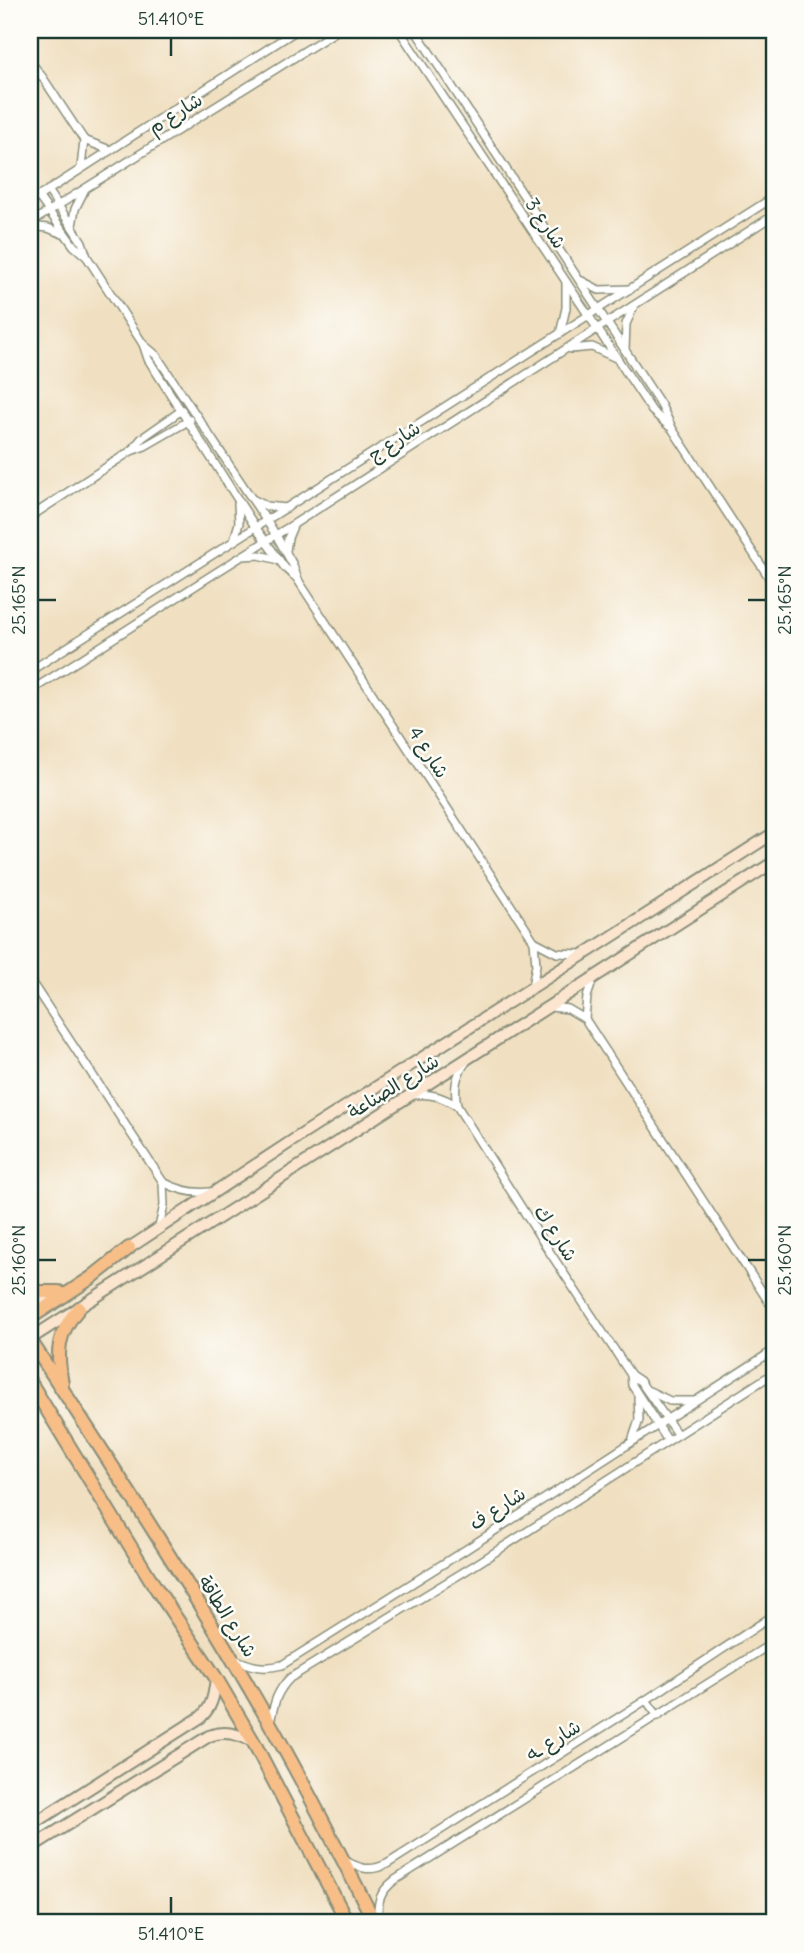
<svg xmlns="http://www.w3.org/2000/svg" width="804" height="1953" font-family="Delius,'Playpen Sans Arabic',sans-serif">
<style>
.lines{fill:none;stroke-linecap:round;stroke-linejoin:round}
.street-casing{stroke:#888e7a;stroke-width:10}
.secondary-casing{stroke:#888e7a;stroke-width:14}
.primary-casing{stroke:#888e7a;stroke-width:16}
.street{stroke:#fff;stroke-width:7}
.secondary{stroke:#fce5cf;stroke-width:10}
.primary{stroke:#f7be88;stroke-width:12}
.ticks{fill:none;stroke:#1f3d34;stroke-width:2.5}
.labels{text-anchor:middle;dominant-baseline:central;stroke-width:5;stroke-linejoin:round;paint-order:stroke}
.street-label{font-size:19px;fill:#1f3d34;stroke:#fdfcf7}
.neatline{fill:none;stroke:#1f3d34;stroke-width:2.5}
.ticks-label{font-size:18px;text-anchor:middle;fill:#1f3d34}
</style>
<rect width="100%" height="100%" fill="#fdfcf7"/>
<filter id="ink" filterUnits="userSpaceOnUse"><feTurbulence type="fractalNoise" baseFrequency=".0143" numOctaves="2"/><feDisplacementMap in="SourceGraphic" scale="14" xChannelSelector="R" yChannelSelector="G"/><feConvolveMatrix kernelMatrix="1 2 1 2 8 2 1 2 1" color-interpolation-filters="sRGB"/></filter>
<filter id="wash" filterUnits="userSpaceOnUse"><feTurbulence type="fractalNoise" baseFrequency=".00686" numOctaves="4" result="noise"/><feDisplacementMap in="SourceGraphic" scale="28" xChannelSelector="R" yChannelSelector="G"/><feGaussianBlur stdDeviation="1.57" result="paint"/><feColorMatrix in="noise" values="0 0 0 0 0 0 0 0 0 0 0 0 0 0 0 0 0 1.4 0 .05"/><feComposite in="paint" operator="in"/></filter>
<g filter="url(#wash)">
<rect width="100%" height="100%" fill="#f0dfc0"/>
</g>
<g filter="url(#ink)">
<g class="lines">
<defs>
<g id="street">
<polyline points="399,30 652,411 670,427"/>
<polyline points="415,30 661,405 673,430 774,585"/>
<polyline points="30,61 43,78 84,140 110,150"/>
<polyline points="81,168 84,140"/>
<polyline points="48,190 82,242 87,257 143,344 148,359 256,528 285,568 298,579"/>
<polyline points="38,196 74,246 87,257"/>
<polyline points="30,202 297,30"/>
<polyline points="30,223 338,30"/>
<polyline points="30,226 48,228 63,234"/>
<polyline points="72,226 75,209 84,191"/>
<polyline points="582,281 599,290 631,289"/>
<polyline points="560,334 566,308 566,282"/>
<polyline points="143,344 156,355 276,535 293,565 298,580 534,941 536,965 532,987"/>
<polyline points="571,349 592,347 616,358"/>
<polyline points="625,350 626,324 633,308"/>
<polyline points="132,450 142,438 182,410"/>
<polyline points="252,499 266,506 287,508"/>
<polyline points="30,517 131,451 145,446 190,420"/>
<polyline points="234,540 239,523 238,504"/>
<polyline points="286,551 288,538 293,526"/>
<polyline points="243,556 259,555 279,560"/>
<polyline points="30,671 774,197"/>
<path d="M30 691C118 637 204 578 294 524L774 215"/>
<polyline points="534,941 557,953 581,954"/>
<path d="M30 980 163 1182C178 1190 192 1194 210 1192"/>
<polyline points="551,1007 568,1009 585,1019 774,1310"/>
<polyline points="585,1019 587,997 593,979"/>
<path d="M466 1062C455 1076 454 1089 457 1106L549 1251 631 1375 640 1381 677 1434"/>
<path d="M415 1095C431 1093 443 1097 457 1106"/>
<polyline points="159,1227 164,1205 163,1182"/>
<polyline points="631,1375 632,1385 668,1441"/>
<polyline points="649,1391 670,1401 694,1401"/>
<polyline points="632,1441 639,1420 638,1398"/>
<path d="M232 1658C250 1666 262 1670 282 1665L465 1550 774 1350"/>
<polyline points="646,1700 658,1716"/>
<path d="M270 1723C274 1704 276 1692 290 1678L475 1565 774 1373"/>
<path d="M344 1860C360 1869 370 1872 387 1864L646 1700 774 1615"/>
<path d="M377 1923C378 1902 378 1893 395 1880L774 1642"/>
</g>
<g id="secondary">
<polyline points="123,1252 298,1137 774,833"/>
<polyline points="30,1309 59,1292"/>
<polyline points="30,1339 774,862"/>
<path d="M30 1826 201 1717C213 1706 214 1694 216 1678"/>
<path d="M30 1848 209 1736C225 1730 237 1734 253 1741"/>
</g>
<g id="primary">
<polyline points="30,1292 59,1292"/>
<polyline points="30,1318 91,1278 129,1248"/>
<path d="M30 1340C112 1465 195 1592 269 1722 307 1788 341 1856 375 1923"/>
<polyline points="30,1382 154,1585 216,1678 253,1741 348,1923"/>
<path d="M62 1384C56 1352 57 1333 79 1308"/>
</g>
</defs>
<use href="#street" class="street-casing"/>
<use href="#secondary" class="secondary-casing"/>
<use href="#primary" class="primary-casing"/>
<use href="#street" class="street"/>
<use href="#secondary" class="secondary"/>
<use href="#primary" class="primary"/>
</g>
</g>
<path class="ticks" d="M171 38V56M38 600H56M748 600H766M38 1260H56M748 1260H766M171 1897V1914"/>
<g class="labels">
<g class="street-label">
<text transform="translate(175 113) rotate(-32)">شارع م</text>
<text transform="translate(546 223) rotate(56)">شارع 3</text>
<text transform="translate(394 441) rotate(-33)">شارع ج</text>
<text transform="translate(429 752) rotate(57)">شارع 4</text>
<text transform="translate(393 1086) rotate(-32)">شارع الصناعة</text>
<text transform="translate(556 1233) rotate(57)">شارع ك</text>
<text transform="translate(497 1508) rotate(-33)">شارع ف</text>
<text transform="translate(228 1616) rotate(58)">شارع الطاقة</text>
<text transform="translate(553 1740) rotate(-32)">شارع ـه</text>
</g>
</g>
<rect width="804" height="1953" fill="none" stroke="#fdfcf7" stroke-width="77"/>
<rect x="38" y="38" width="728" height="1876" class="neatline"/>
<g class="ticks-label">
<text x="171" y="25">51.410°E</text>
<text transform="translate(19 600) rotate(-90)" y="6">25.165°N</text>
<text transform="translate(785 600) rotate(-90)" y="6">25.165°N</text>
<text transform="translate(19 1260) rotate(-90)" y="6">25.160°N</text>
<text transform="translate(785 1260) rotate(-90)" y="6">25.160°N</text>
<text x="171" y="1940">51.410°E</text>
</g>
</svg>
